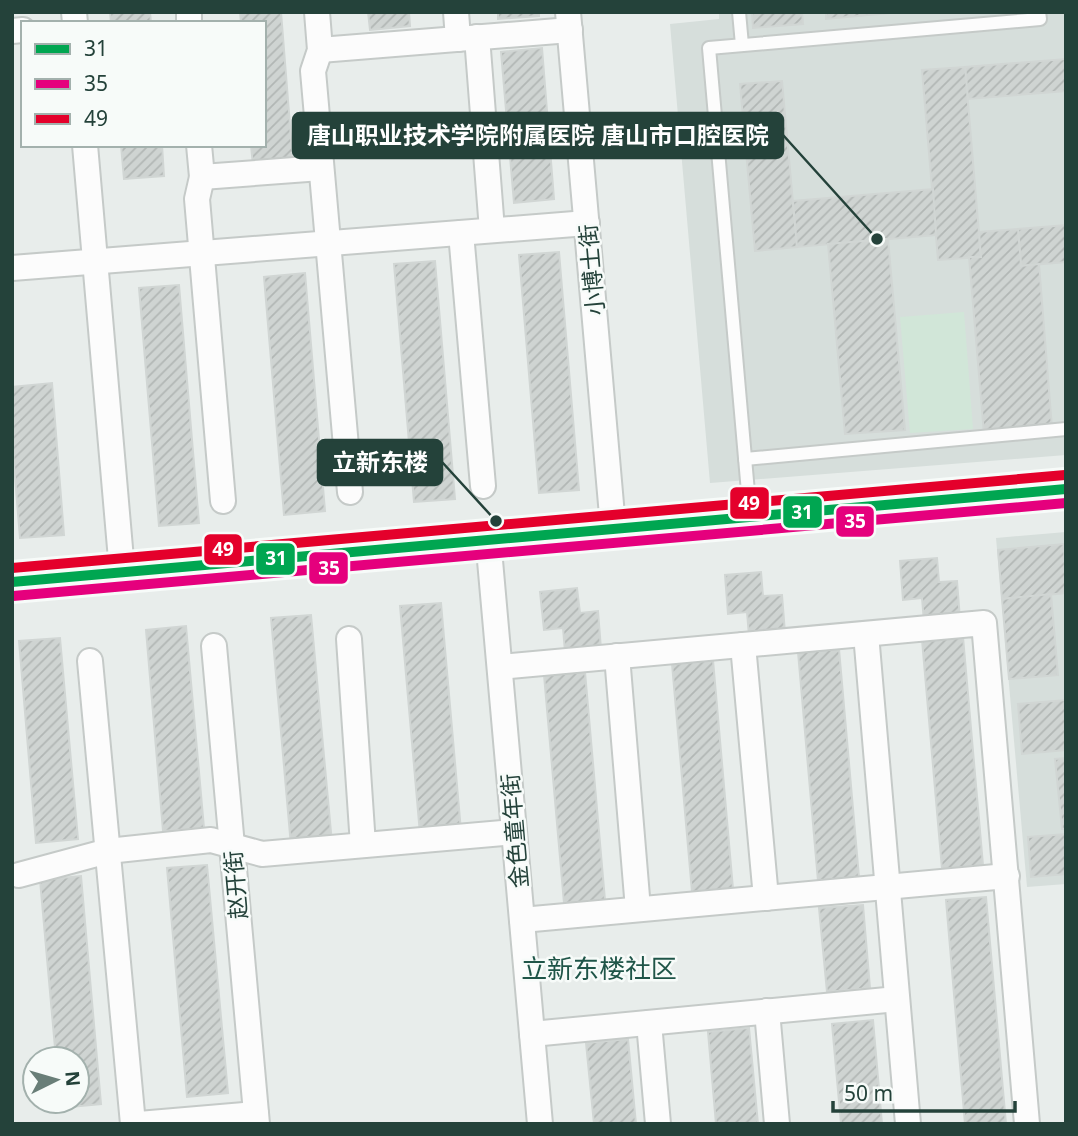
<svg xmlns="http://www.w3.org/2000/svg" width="1078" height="1136" font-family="'Noto Sans','Noto Sans SC',sans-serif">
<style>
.built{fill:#d6dedb}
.garden{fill:#d1e6d8}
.building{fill:url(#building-hatch);stroke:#d1d6d4;stroke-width:2}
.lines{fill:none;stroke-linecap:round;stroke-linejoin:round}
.lane-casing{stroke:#c5cac8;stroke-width:16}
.street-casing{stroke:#c5cac8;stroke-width:28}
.secondary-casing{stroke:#c3cbc8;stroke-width:38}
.lane{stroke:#fcfcfc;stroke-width:12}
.street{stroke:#fcfcfc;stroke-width:24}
.secondary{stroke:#fcfcfc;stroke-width:35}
.bus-1-casing{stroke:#f7fbf9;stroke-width:16}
.bus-2-casing{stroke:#f7fbf9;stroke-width:16}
.bus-3-casing{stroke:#f7fbf9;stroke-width:16}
.bus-1{stroke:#00a651;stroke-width:10}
.bus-2{stroke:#e5007d;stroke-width:10}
.bus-3{stroke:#e4002b;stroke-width:10}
.labels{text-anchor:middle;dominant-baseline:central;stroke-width:5;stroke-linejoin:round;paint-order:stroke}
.street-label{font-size:23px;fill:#24423a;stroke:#f7fbf9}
.quarter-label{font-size:26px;fill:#1f5548;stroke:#f7fbf9}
.leader{fill:none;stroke:#24423a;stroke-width:2.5}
.callout-dot{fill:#24423a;stroke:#f7fbf9;stroke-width:2.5}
.callout{fill:#24423a;stroke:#24423a;stroke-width:2.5}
.callout-label{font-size:24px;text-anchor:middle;font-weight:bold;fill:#fff}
.line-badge{stroke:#f7fbf9;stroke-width:2.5}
.badge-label{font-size:19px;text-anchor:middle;font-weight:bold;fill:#fff}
</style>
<defs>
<pattern id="building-hatch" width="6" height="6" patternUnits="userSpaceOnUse" patternTransform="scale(1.75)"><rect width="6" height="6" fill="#cfd4d2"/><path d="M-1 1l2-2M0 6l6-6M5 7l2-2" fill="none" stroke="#b2b7b5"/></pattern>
</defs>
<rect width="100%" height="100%" fill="#e8edeb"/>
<g class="built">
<polygon points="719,12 1066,12 1066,455 710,483 670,24 719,19"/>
<polygon points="1066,532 1066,884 1027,887 996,538"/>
</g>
<polygon class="garden" points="964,312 973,429 910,433 900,317"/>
<g class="building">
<polygon points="110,12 150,12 151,23 111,23"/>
<polygon points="240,12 281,12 293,163 253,166 251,145 264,145 264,23 241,23"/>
<polygon points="368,12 409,12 410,26 370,30"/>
<polygon points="498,12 539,12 539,16 498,19"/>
<polygon points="752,12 802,12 803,24 753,28"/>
<polygon points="826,12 901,12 826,19"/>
<polygon points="542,48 554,199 514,203 501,52"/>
<polygon points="1066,59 1066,91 968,99 965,67"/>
<polygon points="965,67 981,257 938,260 922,70"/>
<polygon points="782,81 797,247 755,251 740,84"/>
<polygon points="121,145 162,145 164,176 124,179"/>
<polygon points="933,189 936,235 797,247 793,201"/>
<polygon points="1066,225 1066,262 1021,266 1018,229"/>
<polygon points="1018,229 1021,266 1039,264 1052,428 984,434 969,257 981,257 979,232"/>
<polygon points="888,239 905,430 845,434 828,244"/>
<polygon points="559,252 579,490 539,493 519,255"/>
<polygon points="435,261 455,499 414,502 394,264"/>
<polygon points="305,273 325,511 284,515 264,277"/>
<polygon points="179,285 199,523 159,526 139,288"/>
<polygon points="52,383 64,535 20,538 12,441 12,387"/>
<polygon points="1064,544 1066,593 1002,599 998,550"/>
<polygon points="937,558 939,582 957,581 960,619 924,622 922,598 903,600 900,561"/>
<polygon points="761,572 763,596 782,595 785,633 749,636 747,612 728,614 725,575"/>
<polygon points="577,588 580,613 598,611 601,649 565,652 563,628 544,630 540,592"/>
<polygon points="1051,594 1058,675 1009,679 1002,599"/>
<polygon points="441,603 461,831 420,834 400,606"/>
<polygon points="311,615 332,843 291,846 271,618"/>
<polygon points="186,626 204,828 163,831 146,630"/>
<polygon points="963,637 983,865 942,869 922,640"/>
<polygon points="60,638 78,839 36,843 19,641"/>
<polygon points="839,649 859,877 818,881 798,652"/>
<polygon points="713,660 733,889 692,892 672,664"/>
<polygon points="585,672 605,900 564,903 544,675"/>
<polygon points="1066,700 1066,750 1022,754 1018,704"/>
<polygon points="1066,758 1066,829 1062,829 1055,759"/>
<polygon points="1066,834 1066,874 1031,877 1028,837"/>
<polygon points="207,865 228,1093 187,1097 167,868"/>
<polygon points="81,876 101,1104 60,1108 60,1101 77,1101 77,1059 56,1059 40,880"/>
<polygon points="986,897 1006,1124 965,1124 946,900"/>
<polygon points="863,905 870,988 827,992 819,908"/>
<polygon points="873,1020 882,1124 841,1124 832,1024"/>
<polygon points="749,1028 758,1124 716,1124 708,1032"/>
<polygon points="628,1039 636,1124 594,1124 586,1043"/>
</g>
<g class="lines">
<defs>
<g id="lane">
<polyline points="739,12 742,45"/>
<polyline points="745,459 1066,429"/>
<polyline points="750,515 709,48 1040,19 1039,12"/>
</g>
<g id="street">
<polyline points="74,12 75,23"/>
<polyline points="189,12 189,23"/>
<polyline points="317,12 320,50 313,71 350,492"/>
<polyline points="456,12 458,39"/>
<polyline points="568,12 613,527"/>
<polyline points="12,31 23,30"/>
<polyline points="477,37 492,230"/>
<polyline points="320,50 570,30"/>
<polyline points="85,145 122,571"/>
<polyline points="199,145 202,177 321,168"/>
<polyline points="202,177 197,199 223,501"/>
<polyline points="461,233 483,486"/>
<polyline points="12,268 587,223"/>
<polyline points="488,538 540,1124"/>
<polyline points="866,634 908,1124"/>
<polyline points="349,639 363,845"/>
<polyline points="743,645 766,898"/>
<polyline points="214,646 257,1124"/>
<polyline points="617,656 638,909"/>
<polyline points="90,661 133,1124"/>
<polyline points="500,667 984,623 1027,1124"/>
<polyline points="19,875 108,851 211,840 262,854 514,832"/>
<polyline points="522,920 1007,876"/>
<polyline points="767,1011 777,1124"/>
<polyline points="649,1023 658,1124"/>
<polyline points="532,1034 897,999"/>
<polyline points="139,1124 256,1114"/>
</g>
<polyline id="secondary" points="12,582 1066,489"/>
</defs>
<use href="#lane" class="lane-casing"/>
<use href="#street" class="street-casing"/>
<use href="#secondary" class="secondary-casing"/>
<use href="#lane" class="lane"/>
<use href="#street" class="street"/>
<use href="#secondary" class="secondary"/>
<defs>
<polyline id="bus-1" points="12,582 1066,489"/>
<polyline id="bus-2" points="13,596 1066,503"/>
<polyline id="bus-3" points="12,568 1065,475"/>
</defs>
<use href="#bus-1" class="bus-1-casing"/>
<use href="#bus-2" class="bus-2-casing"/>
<use href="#bus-3" class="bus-3-casing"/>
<use href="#bus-1" class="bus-1"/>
<use href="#bus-2" class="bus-2"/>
<use href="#bus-3" class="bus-3"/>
</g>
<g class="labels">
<g class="street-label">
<text transform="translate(591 270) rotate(-95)">小博士街</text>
<text transform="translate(514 831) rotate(-95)">金色童年街</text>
<text transform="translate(235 885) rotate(-95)">赵开街</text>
</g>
<g class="quarter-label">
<text x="599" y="968">立新东楼社区</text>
</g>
</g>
<path class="leader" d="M877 239L783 135M496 521L442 462"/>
<g class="callout-dot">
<circle cx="877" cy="239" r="7"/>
<circle cx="496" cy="521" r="7"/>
</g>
<g class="callout">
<rect x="293" y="113" width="490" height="45" rx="7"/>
<rect x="318" y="440" width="124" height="45" rx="7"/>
</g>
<g class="callout-label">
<text x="538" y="144">唐山职业技术学院附属医院 唐山市口腔医院</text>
<text x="380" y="471">立新东楼</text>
</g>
<g class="line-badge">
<rect x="729" y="486" width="41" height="34" rx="7" fill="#e4002b"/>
<rect x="782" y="495" width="41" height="34" rx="7" fill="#00a651"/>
<rect x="835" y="505" width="40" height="33" rx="7" fill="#e5007d"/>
<rect x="203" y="533" width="40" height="33" rx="7" fill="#e4002b"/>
<rect x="255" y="542" width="41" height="34" rx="7" fill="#00a651"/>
<rect x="308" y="551" width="41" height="34" rx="7" fill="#e5007d"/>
</g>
<g class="badge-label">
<text x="749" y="510">49</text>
<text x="802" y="519">31</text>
<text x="855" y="528">35</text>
<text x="223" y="556">49</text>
<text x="276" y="565">31</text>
<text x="329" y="575">35</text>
</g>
<rect width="1078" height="1136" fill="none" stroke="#24423a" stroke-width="28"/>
<rect x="21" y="21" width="245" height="126" fill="#f7fbf9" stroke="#a3b1ad" stroke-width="2"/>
<rect x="35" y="44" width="35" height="10" fill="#00a651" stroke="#a3b1ad" stroke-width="2"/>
<text x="84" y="56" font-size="21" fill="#24423a">31</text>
<rect x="35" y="79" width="35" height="10" fill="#e5007d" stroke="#a3b1ad" stroke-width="2"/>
<text x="84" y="91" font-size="21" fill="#24423a">35</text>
<rect x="35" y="114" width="35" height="10" fill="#e4002b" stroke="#a3b1ad" stroke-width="2"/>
<text x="84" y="126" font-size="21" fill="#24423a">49</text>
<g transform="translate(56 1080) rotate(85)"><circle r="33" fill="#f7fbf9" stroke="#a3b1ad" stroke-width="2"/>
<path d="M0-5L12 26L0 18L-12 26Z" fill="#697e78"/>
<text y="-10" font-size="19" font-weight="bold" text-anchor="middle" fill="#24423a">N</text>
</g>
<path d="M833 1101v10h182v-10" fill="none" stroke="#24423a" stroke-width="3.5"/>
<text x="844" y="1101" font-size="21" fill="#24423a" stroke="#f7fbf9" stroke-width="5" paint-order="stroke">50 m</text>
</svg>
